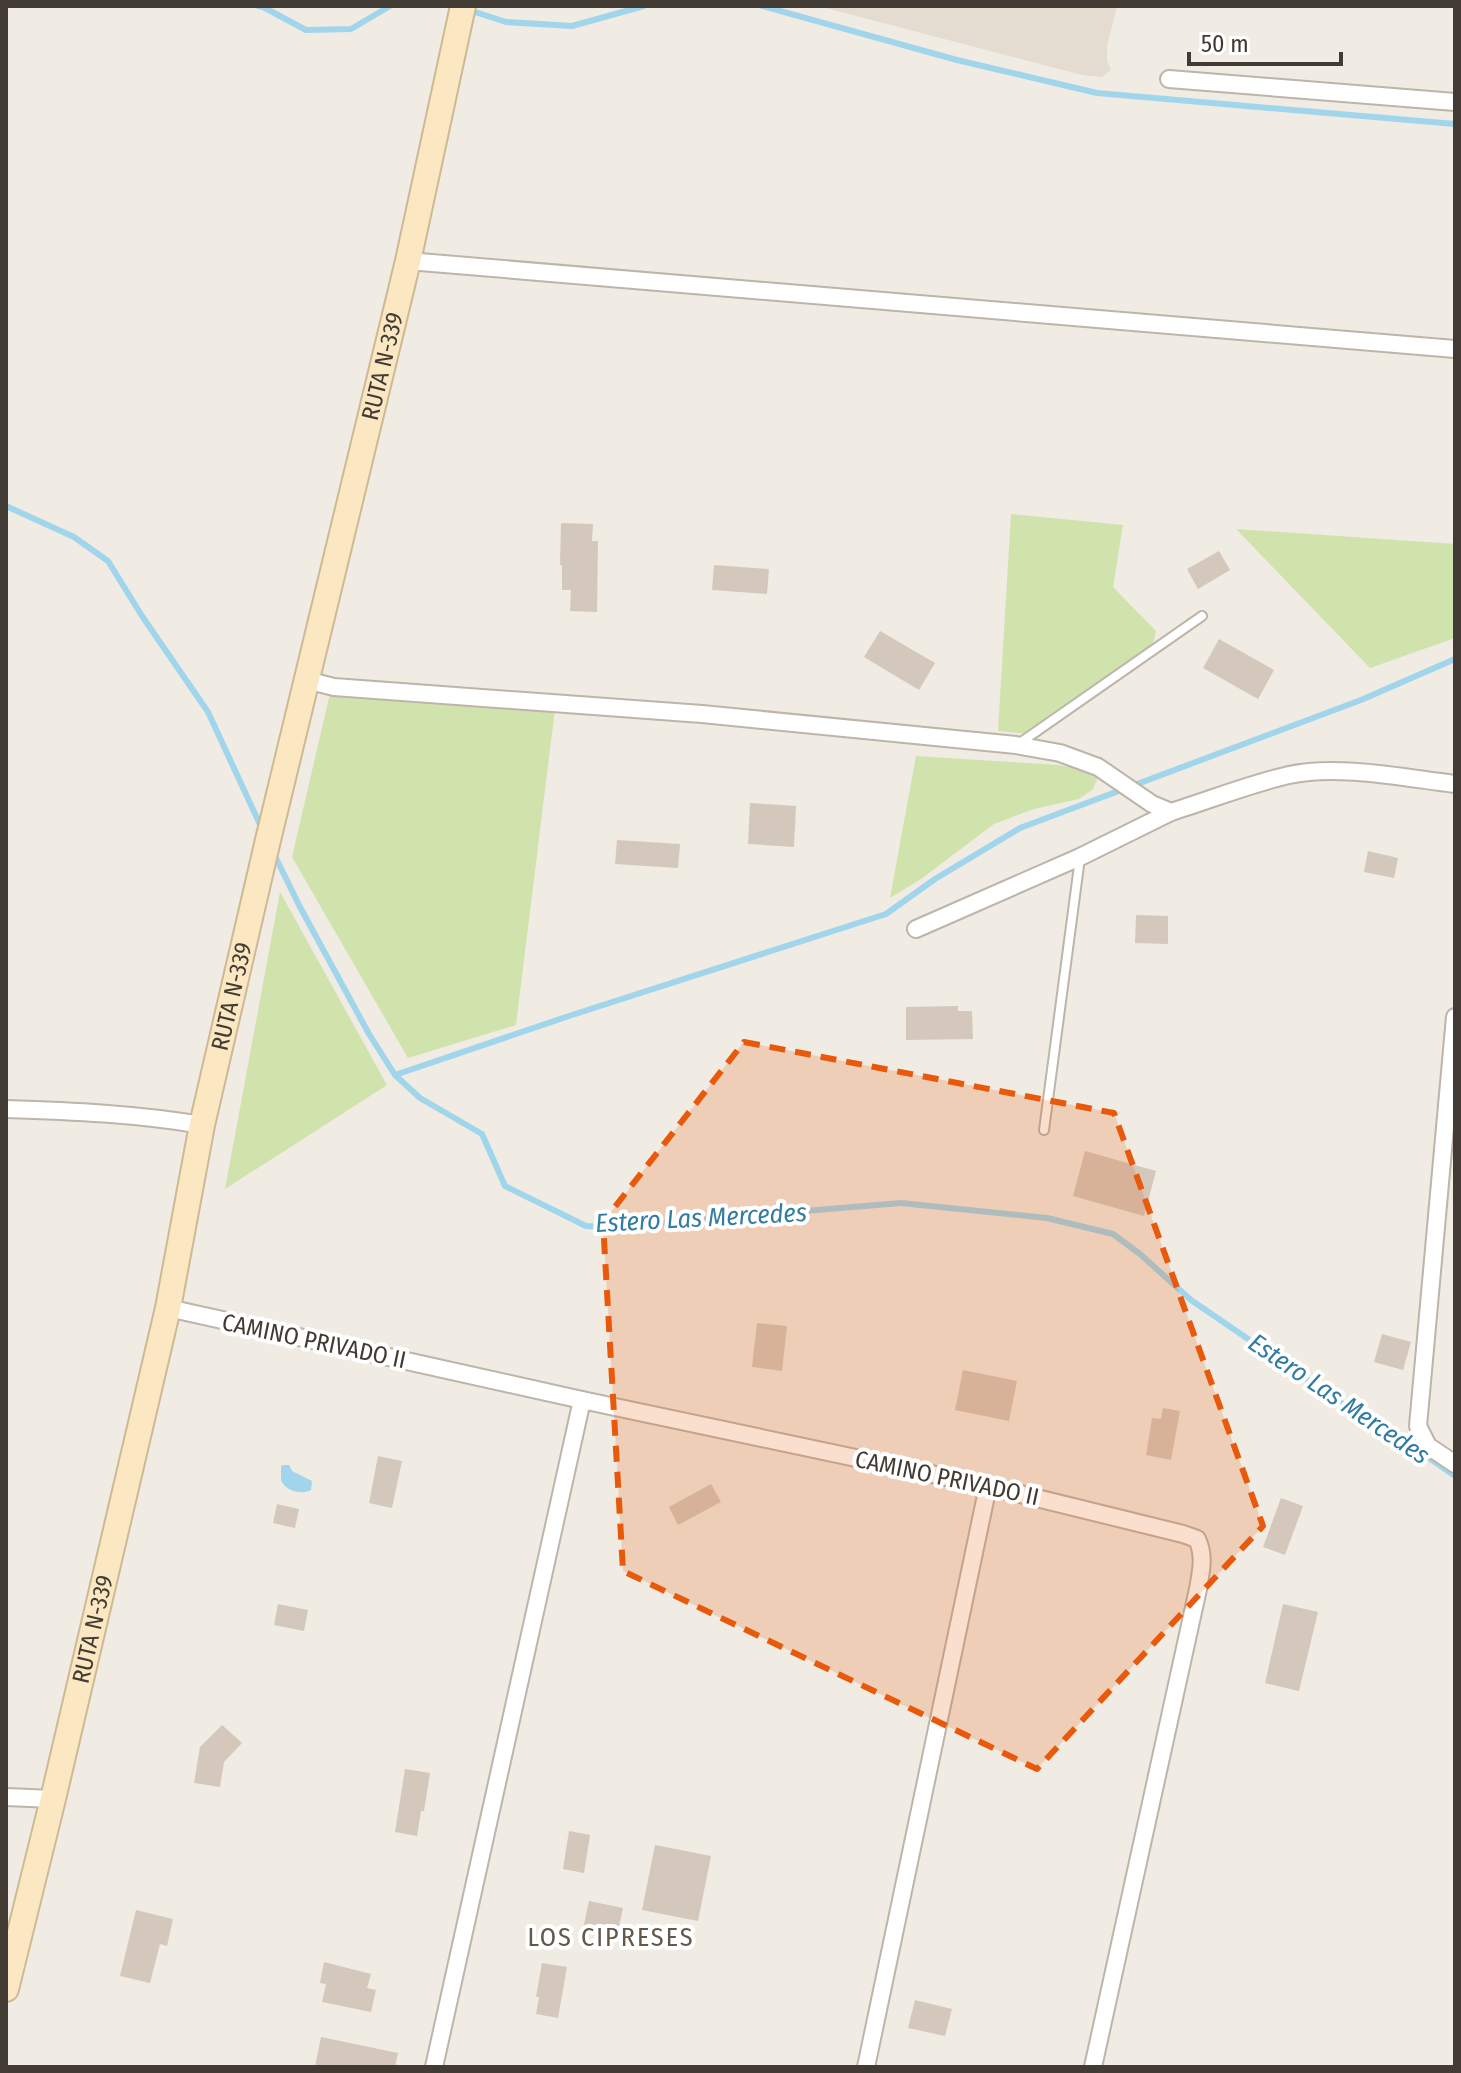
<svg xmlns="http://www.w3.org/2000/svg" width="1461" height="2073" font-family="'Fira Sans Condensed',sans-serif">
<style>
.residential{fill:#e4dcd1}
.green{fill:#d0e3ad}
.water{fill:#a1d5eb}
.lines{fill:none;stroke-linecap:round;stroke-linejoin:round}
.stream{stroke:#a1d5eb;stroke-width:6}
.building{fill:#d4c8bc}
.lane-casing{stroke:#beb4a9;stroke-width:12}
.street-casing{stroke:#beb4a9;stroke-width:20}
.secondary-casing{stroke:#ceb995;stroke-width:28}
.lane{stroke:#fff;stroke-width:8}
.street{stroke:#fff;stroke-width:16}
.secondary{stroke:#fbe7c2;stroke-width:24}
.marked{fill:#e8590c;fill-opacity:0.2;stroke:#e8590c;stroke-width:6;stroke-dasharray:16 10;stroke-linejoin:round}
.labels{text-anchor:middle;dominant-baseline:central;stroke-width:8;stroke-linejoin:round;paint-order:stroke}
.street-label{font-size:24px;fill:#423b33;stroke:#fff}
.water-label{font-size:26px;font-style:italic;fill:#317ca0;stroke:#fff}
.neighbourhood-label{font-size:26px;letter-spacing:2px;fill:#64574b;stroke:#fff}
</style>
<rect width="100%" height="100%" fill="#f0ebe3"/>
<polygon class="residential" points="818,6 1117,6 1107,46 1107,60 1111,70 1102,77 1082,75"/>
<g class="green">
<polygon points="1011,514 1123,525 1113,587 1156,631 1150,658 1037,735 998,731"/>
<polygon points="1236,529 1455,544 1455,638 1370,668"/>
<polygon points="331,689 555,709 516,1025 408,1058 292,857"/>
<polygon points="916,756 1058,765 1100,773 1093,789 1079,799 1034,809 994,824 921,879 890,898"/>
<polygon points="280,892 387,1085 225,1189"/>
</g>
<path class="water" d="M283 1465H289L292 1471 312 1481 311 1490C302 1495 286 1492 281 1480 281 1479 281 1468 281 1466Z"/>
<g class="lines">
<g class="stream">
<polyline points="258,6 263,7 306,30 351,29 390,6"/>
<polyline points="762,6 957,60 1097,93 1455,124"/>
<polyline points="469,10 506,22 572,26 644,6"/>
<polyline points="6,506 74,537 108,561 142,616 208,712 263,831"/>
<polyline points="273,852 300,907 369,1034 395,1075 420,1098 482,1134 505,1186 586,1226 626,1228 660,1223 901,1203 1047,1218 1113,1234 1140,1254 1191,1300 1356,1413 1409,1444 1455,1476"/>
<polyline points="395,1075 572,1015 886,914 935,879 1020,828 1361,700 1455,659"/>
</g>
</g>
<g class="building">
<polygon points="561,523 593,524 592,541 598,541 597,612 570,611 571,590 562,590 562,565 560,565"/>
<polygon points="1219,551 1230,570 1198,589 1187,569"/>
<polygon points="714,565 769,569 767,594 712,590"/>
<polygon points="880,631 935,663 919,690 864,657"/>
<polygon points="1219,639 1274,670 1258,699 1203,668"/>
<polygon points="750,803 796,806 794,847 748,844"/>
<polygon points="617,840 680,844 678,868 615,864"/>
<polygon points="1368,851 1398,858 1394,878 1364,872"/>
<polygon points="1136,915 1168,916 1168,944 1135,943"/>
<polygon points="958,1006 958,1011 972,1011 973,1039 906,1040 906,1007"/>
<polygon points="1085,1151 1156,1171 1144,1216 1073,1196"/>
<polygon points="757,1323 787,1326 782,1371 752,1367"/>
<polygon points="1382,1334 1411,1342 1403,1370 1374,1362"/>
<polygon points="963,1370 1017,1381 1009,1421 955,1410"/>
<polygon points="1163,1408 1180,1411 1171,1460 1146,1455 1152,1418 1161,1419"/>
<polygon points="378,1456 402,1461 392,1508 369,1503"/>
<polygon points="711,1484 721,1502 678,1525 669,1507"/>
<polygon points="1281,1498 1303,1506 1285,1555 1263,1547"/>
<polygon points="277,1504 299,1509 295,1528 273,1523"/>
<polygon points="278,1604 308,1610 304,1631 274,1625"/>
<polygon points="1283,1604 1318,1612 1299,1691 1265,1683"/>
<polygon points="222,1725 242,1743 224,1762 220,1787 194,1783 200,1747"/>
<polygon points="405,1769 430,1773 424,1811 421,1811 417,1836 395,1832"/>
<polygon points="569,1831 590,1835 584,1873 563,1869"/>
<polygon points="655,1845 711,1856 698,1921 642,1910"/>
<polygon points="589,1901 623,1908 616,1940 582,1933"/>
<polygon points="136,1910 173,1919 167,1946 160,1944 150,1983 120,1976"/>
<polygon points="324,1962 371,1974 367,1988 376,1990 371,2012 322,2002 326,1984 320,1983"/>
<polygon points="542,1963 567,1967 558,2018 536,2014 539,1997 536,1997"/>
<polygon points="915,2000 952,2009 945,2036 908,2028"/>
<polygon points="321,2037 398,2053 395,2067 315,2067"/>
</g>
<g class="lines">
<defs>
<g id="lane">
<polyline points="1017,745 1202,616"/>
<polyline points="1044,1130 1080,858"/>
</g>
<g id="street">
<polyline points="1169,79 1455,102"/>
<polyline points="408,261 1455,349"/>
<path d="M306 680 334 687 702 714 1016 745 1060 753 1098 767 1152 804 1171 812C1210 800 1249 784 1289 775 1338 764 1405 778 1455 784"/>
<polyline points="916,929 1080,857 1171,812"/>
<polyline points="1455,1017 1418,1426 1428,1446 1455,1464"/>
<path d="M6 1109C72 1111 137 1114 202 1125"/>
<path d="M168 1308 582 1400 988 1486 1183 1534 1197 1539C1205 1556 1201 1571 1198 1589L1093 2067"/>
<polyline points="6,1797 53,1799"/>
<polyline points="434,2067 582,1400"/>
<polyline points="866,2067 988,1486"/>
</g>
<g id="secondary">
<path id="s1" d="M6 1989 53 1799 168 1308 202 1125 268 840 408 261 463 6"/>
</g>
</defs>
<use href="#lane" class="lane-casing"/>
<use href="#street" class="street-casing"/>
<use href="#secondary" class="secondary-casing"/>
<use href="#lane" class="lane"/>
<use href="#street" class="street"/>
<use href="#secondary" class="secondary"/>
</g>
<path class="marked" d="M744 1042 1114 1113 1263 1526 1037 1769 623 1571 603 1222Z"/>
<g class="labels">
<g class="street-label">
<text stroke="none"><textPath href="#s1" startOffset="1666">RUTA N-339</textPath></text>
<text stroke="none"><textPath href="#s1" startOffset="1018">RUTA N-339</textPath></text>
<text transform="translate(314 1341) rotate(12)">CAMINO PRIVADO II</text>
<text transform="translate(947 1478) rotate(12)">CAMINO PRIVADO II</text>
<text stroke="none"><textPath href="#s1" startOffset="370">RUTA N-339</textPath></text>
</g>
<g class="water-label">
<text transform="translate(701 1218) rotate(-3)">Estero Las Mercedes</text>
<text transform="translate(1339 1399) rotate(34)">Estero Las Mercedes</text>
</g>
<g class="neighbourhood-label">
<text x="611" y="1937">LOS CIPRESES</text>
</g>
</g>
<rect width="1461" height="2073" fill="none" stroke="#423b33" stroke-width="16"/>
<path d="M1189 52v12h152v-12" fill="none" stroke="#423b33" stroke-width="4"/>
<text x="1201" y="52" font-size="24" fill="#423b33" stroke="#ffffff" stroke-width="6" paint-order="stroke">50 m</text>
</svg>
